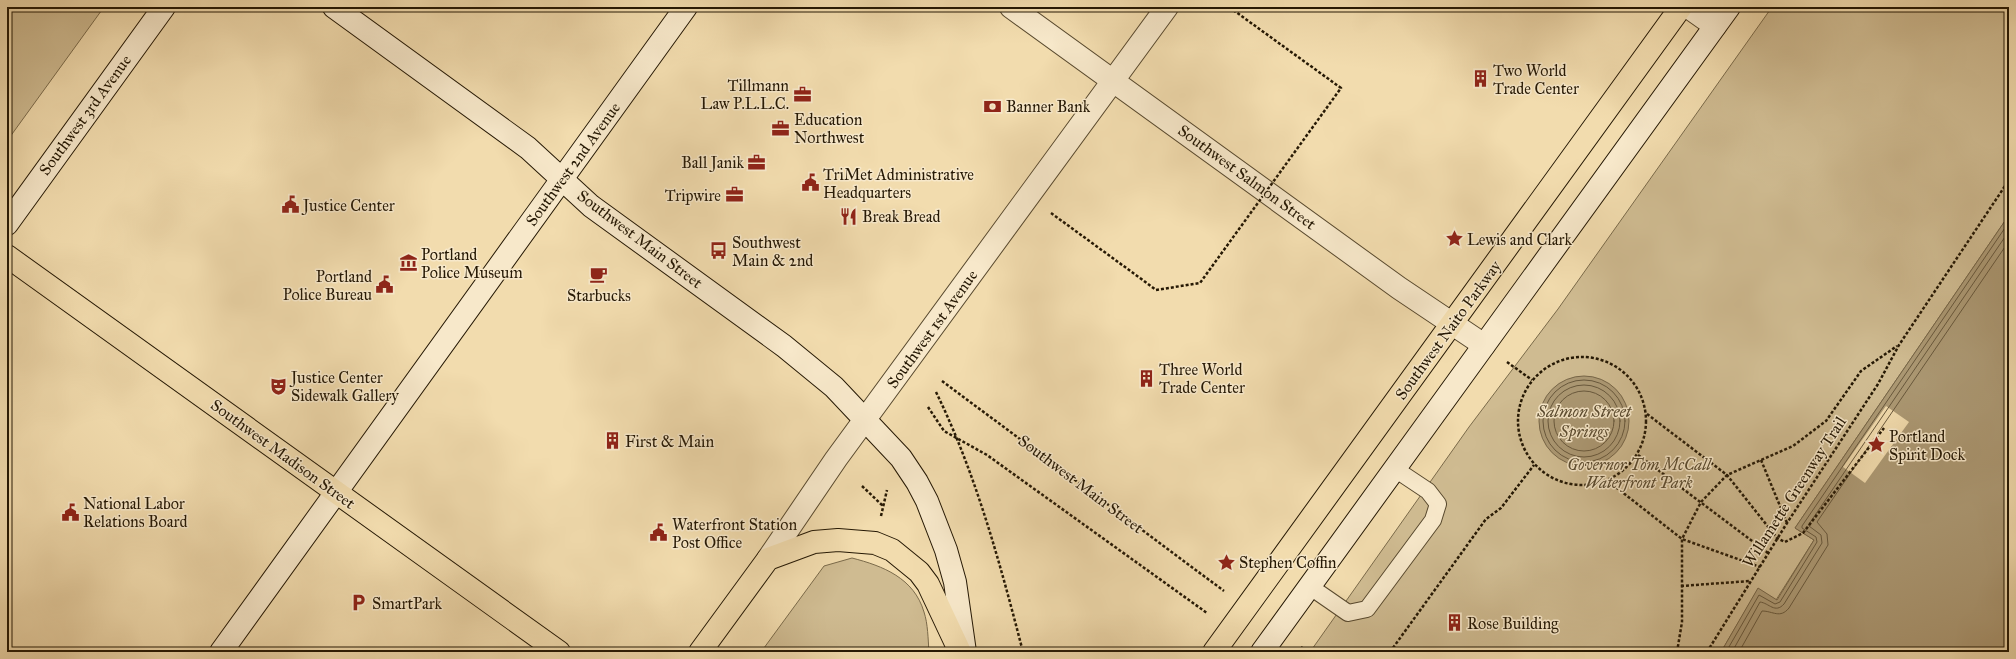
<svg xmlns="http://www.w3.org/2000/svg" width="2016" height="659" font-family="'IM FELL Great Primer',serif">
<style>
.green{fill:#cfbb91;stroke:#7a6a4a}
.water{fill:#ac9974;stroke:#766547}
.pier{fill:#f2dcae}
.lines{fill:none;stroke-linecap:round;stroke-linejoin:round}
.shore{stroke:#68583c;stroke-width:1}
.service-casing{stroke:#58492e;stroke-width:18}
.tertiary-casing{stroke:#58492e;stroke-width:24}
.secondary-casing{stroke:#251804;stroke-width:24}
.primary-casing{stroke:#251804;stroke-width:24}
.path{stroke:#251804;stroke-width:2.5;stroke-dasharray:3 2;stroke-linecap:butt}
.service{stroke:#f7e8ca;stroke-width:16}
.tertiary{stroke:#f7e8ca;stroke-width:22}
.secondary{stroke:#f7e8ca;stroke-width:22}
.primary{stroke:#f2dcae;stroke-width:22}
.path-bridge{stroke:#251804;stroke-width:2.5;stroke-dasharray:3 2;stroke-linecap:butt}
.labels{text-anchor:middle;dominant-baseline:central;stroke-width:3;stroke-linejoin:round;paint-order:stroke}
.poi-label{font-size:16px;fill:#251804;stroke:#f7e8ca;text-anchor:start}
.street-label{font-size:16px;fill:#251804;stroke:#f7e8ca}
.park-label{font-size:16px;font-style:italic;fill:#58492e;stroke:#f7e8ca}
.water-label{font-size:17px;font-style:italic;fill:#5b4c31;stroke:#f7e8ca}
</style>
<rect width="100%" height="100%" fill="#f2dcae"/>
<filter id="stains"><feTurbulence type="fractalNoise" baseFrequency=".005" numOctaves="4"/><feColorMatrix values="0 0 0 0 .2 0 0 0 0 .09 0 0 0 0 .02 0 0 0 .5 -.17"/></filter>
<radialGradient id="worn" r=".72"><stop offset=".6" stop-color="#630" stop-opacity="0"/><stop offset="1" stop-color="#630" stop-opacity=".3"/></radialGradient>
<g class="green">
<polygon points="7,7 104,7 7,141"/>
<polygon points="1772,7 2009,7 2009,215 1795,528 1814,540 1776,600 1758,589 1721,652 1310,652 1469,427 1558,309"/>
<path d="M852 558C883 566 914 578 924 612 928 624 928 639 929 652H761L824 566Z"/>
</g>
<g class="water">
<polygon points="2009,215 2009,652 1721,652 1758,588 1777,600 1814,540 1795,528"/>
<circle cx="1584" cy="421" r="45"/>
</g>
<polygon class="pier" points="1886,406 1909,422 1865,483 1843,467"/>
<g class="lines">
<g class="shore">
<circle cx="1584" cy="421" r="41"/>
<circle cx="1584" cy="421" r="36"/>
<circle cx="1584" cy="421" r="30"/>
<polyline points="1726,652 1759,595 1775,604 1780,602 1817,542 1816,537 1802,528 1802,526 2009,222"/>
<path d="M1732 652 1760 602C1769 603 1775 614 1784 604L1822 543 1821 535 1809 526V524L2009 231"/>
<path d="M1739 652 1762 611C1773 611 1780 619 1789 608L1828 545 1827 534 1817 522 2009 241"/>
</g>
<defs>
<polyline id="service" points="1309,586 1348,613 1367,609 1433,520 1438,504 1428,491 1395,469"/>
<g id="tertiary">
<polyline points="1011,7 1399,288 1484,345"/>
<polyline points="1688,7 1715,26"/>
<polyline points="768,559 836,459 1167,7"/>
</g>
<g id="secondary">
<polyline points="334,7 528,148 591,206 784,346 834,387 901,458 917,482 927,501 946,550 955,582 965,652"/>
<polyline points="7,224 164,7"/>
<polyline points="221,652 686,7"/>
<polyline points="1262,652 1729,7"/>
</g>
<g id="primary">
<polyline points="7,256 559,652"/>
<polyline points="700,652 768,559 814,542 838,540 875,543 892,550 919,572 928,584 960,652"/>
<polyline points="1214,652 1681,7"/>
</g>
</defs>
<use href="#service" class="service-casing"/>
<use href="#tertiary" class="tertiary-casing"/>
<use href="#secondary" class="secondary-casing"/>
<use href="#primary" class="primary-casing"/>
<g class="path">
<polyline points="1051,213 1140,278"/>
<circle cx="1582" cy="421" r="64"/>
<polyline points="1507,362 1532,380"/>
<polyline points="942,381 1224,591"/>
<path d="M936 392C976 474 1000 563 1023 652"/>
<polyline points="928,407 944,431 987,455 1207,613"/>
<polyline points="1647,414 1727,475 1777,538 1785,542 1803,533 1884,428"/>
<polyline points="1638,455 1768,553"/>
<polyline points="1761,460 1787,523"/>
<polyline points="1608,481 1682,539 1760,567"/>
<polyline points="862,486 883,506"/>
<polyline points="881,516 887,490"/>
<polyline points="1681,586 1750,581"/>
<polyline points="1301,647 1306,652"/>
<polyline points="1390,652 1486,519 1501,508 1534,465"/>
<polyline points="1677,652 1682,622 1682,539 1701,502 1727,475 1793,446 1826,421 1861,371 1897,346"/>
<polyline points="1707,652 1787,523 1878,384 1899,345 2009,180"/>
</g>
<use href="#service" class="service"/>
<use href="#tertiary" class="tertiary"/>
<use href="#secondary" class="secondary"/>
<use href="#primary" class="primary"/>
<polyline class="path-bridge" points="1140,278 1156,290 1200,283 1341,88 1229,7"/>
</g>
<defs>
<symbol id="building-bare" viewBox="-9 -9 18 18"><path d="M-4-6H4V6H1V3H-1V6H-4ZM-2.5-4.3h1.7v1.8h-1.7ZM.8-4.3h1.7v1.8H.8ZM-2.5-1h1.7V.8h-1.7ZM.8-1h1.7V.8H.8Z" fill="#8f2418" stroke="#f7e8ca" stroke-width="2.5" paint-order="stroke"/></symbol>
<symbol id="office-bare" viewBox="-9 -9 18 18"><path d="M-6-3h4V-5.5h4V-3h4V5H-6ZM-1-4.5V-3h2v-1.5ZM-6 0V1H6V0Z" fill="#8f2418" stroke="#f7e8ca" stroke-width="2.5" paint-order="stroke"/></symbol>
<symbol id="bank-bare" viewBox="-9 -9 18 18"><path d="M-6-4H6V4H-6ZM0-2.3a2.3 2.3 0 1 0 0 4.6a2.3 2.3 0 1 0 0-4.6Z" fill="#8f2418" stroke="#f7e8ca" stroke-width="2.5" paint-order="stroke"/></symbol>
<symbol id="civic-bare" viewBox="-9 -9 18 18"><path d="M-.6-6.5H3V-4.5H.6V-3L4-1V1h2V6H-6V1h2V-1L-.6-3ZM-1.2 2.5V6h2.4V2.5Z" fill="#8f2418" stroke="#f7e8ca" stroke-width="2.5" paint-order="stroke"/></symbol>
<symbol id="restaurant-bare" viewBox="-9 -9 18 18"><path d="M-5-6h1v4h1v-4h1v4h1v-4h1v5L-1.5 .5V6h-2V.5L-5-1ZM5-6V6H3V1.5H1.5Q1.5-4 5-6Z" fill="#8f2418" stroke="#f7e8ca" stroke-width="2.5" paint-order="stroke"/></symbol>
<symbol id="sight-bare" viewBox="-9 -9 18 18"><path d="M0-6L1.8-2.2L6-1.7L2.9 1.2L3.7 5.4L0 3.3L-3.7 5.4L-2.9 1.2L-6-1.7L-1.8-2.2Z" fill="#8f2418" stroke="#f7e8ca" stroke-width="2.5" paint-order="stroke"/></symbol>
<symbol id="bus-bare" viewBox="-9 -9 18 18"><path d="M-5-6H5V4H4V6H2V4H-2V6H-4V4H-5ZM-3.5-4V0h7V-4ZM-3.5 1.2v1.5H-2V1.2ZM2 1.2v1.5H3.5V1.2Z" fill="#8f2418" stroke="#f7e8ca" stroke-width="2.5" paint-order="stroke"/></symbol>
<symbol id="museum-bare" viewBox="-9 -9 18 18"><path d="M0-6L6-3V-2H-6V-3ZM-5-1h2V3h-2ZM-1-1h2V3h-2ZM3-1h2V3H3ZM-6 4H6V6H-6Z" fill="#8f2418" stroke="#f7e8ca" stroke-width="2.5" paint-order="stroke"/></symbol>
<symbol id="cafe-bare" viewBox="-9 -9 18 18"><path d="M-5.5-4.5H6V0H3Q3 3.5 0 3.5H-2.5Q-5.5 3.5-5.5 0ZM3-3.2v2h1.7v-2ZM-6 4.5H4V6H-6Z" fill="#8f2418" stroke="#f7e8ca" stroke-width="2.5" paint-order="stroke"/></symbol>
<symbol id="theatre-bare" viewBox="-9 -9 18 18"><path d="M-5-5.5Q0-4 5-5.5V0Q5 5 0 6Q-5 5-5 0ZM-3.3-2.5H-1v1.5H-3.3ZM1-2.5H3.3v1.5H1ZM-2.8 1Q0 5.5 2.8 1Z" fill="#8f2418" stroke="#f7e8ca" stroke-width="2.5" paint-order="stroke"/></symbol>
<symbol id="parking-bare" viewBox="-9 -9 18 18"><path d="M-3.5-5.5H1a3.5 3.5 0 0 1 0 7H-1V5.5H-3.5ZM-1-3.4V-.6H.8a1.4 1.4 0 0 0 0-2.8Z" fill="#8f2418" stroke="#f7e8ca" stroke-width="2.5" paint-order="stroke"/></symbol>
</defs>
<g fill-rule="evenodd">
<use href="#building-bare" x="1468" y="66" width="25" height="25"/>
<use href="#office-bare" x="790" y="82" width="25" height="25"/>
<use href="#bank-bare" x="980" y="94" width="25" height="25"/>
<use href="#office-bare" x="768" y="116" width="25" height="25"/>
<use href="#office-bare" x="744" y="150" width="25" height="25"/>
<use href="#civic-bare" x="798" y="170" width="25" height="25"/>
<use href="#office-bare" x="722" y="182" width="25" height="25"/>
<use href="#civic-bare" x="278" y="192" width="25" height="25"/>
<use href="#restaurant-bare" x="836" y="204" width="25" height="25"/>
<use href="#sight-bare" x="1442" y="226" width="25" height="25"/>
<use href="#bus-bare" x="706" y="238" width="25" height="25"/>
<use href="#museum-bare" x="396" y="250" width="25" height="25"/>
<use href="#cafe-bare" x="586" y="262" width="25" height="25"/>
<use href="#civic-bare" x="372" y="272" width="25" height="25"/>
<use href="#building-bare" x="1134" y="366" width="25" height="25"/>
<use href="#theatre-bare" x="266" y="374" width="25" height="25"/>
<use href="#building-bare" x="600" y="428" width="25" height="25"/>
<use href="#sight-bare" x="1864" y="432" width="25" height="25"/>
<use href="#civic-bare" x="58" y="500" width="25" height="25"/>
<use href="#civic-bare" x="646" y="520" width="25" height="25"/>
<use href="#sight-bare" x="1214" y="550" width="25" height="25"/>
<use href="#parking-bare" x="346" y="590" width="25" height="25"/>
<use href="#building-bare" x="1442" y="610" width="25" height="25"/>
</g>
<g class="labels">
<g class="poi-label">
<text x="1493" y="70">Two World<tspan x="1493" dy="18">Trade Center</tspan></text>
<text x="789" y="85" text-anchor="end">Tillmann<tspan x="789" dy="18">Law P.L.L.C.</tspan></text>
<text x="1006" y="106">Banner Bank</text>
<text x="794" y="119">Education<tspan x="794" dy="18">Northwest</tspan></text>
<text x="744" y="162" text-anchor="end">Ball Janik</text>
<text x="823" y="174">TriMet Administrative<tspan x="823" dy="18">Headquarters</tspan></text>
<text x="721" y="195" text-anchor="end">Tripwire</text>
<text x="303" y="205">Justice Center</text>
<text x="862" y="216">Break Bread</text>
<text x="1467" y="239">Lewis and Clark</text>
<text x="732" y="242">Southwest<tspan x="732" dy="18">Main &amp; 2nd</tspan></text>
<text x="421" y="254">Portland<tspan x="421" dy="18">Police Museum</tspan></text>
<text x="372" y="276" text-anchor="end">Portland<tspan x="372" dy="18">Police Bureau</tspan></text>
<text x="599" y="295" text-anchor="middle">Starbucks</text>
<text x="1159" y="369">Three World<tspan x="1159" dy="18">Trade Center</tspan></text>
<text x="291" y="377">Justice Center<tspan x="291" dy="18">Sidewalk Gallery</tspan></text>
<text x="1889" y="436">Portland<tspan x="1889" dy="18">Spirit Dock</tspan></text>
<text x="625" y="441">First &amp; Main</text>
<text x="83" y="503">National Labor<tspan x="83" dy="18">Relations Board</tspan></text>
<text x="672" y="524">Waterfront Station<tspan x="672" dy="18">Post Office</tspan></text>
<text x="1239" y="562">Stephen Coffin</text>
<text x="372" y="603">SmartPark</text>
<text x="1467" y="623">Rose Building</text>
</g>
<g class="street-label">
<text transform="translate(85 115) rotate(-54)">Southwest 3rd Avenue</text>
<text transform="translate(573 164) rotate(-54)">Southwest 2nd Avenue</text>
<text transform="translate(1247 177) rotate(36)">Southwest Salmon Street</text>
<text transform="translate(640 239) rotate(37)">Southwest Main Street</text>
<text transform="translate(932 329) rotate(-54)">Southwest 1st Avenue</text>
<text transform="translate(1448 330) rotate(-54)">Southwest Naito Parkway</text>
<text transform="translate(283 454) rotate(36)">Southwest Madison Street</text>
<text transform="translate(1081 484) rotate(37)">Southwest Main Street</text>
<text transform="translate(1794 492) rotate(-57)">Willamette Greenway Trail</text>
</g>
<g class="park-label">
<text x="1639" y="464">Governor Tom McCall<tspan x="1639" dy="18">Waterfront Park</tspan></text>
</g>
<g class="water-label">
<text x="1584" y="411">Salmon Street<tspan x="1584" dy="20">Springs</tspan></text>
</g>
</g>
<rect width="2016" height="659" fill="none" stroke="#f2dcae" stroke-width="24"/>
<rect x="8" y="8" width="2000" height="643" fill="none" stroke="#251804" stroke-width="2"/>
<rect x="12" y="12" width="1992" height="635" fill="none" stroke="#251804"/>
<rect width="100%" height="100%" filter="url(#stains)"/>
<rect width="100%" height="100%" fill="url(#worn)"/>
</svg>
